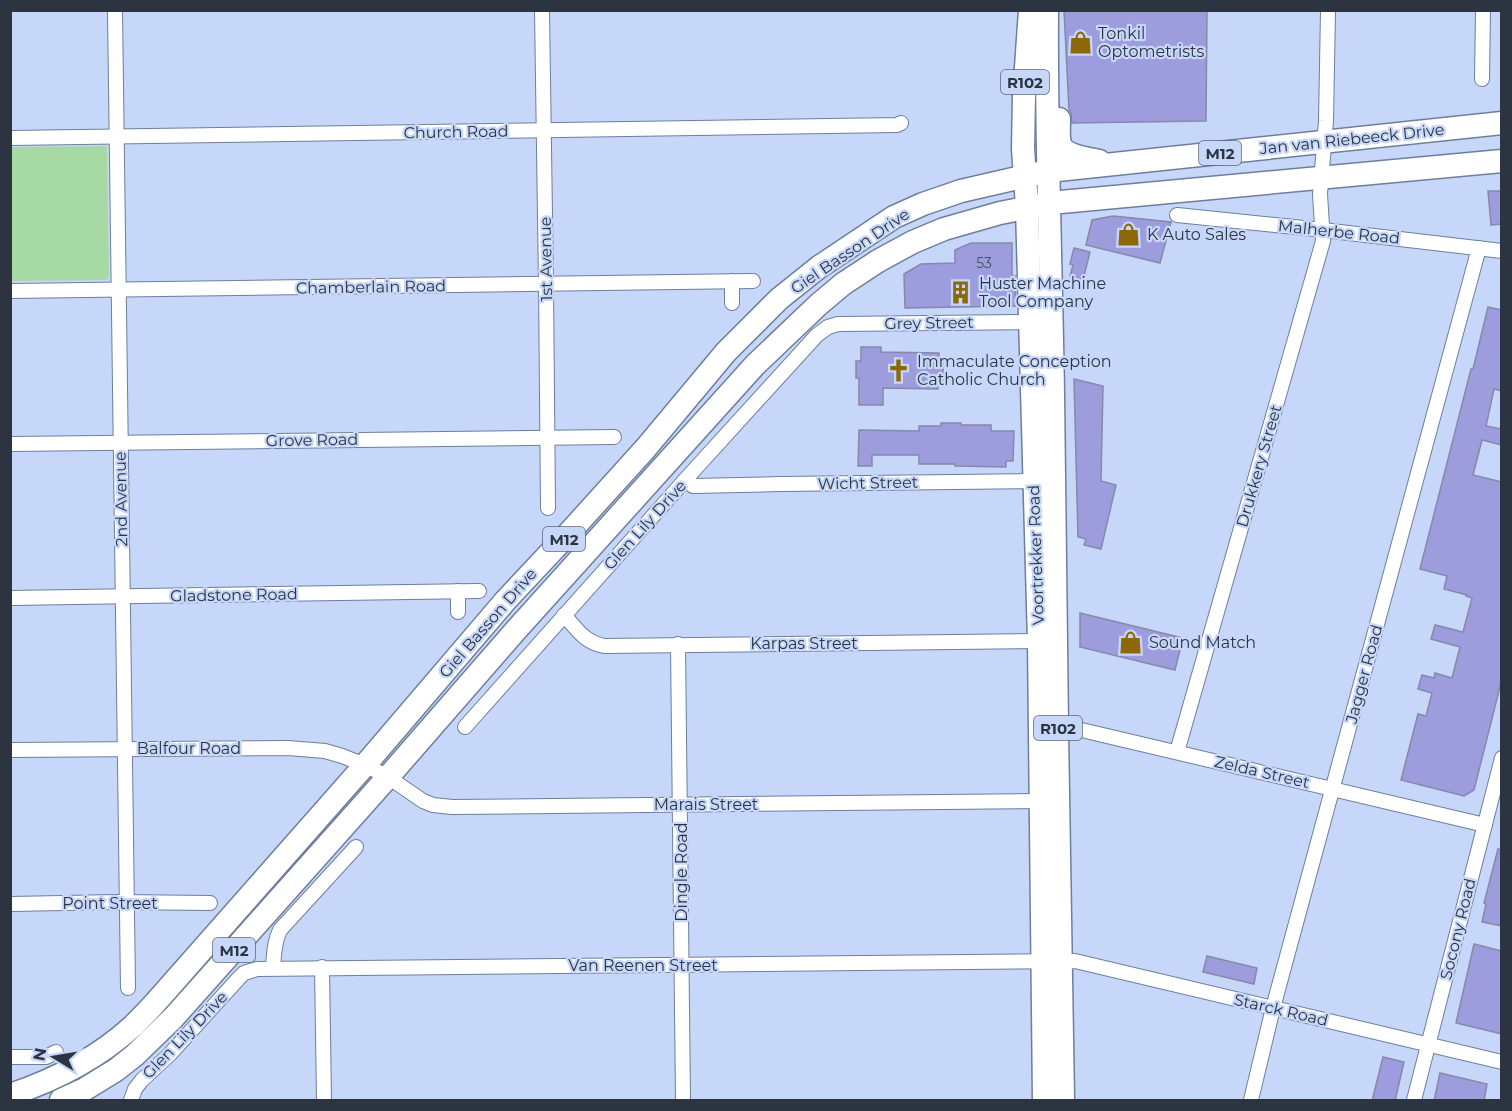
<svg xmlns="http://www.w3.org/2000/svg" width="1512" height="1111" font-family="Montserrat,sans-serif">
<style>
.green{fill:#a7d9a5}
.building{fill:#9d9cdd;stroke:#8788aa;stroke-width:1.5}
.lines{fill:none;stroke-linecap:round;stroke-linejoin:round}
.street-casing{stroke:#6e7e9d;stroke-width:16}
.primary-casing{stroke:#6e7e9d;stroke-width:25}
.street{stroke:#fff;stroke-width:14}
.primary{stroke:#fff;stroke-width:22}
.labels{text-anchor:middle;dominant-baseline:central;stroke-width:4.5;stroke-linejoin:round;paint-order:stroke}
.number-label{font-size:14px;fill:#494e68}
.shield{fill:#c6d7fa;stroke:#5b6578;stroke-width:1.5}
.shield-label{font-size:15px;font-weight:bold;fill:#2d3441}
.poi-label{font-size:16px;fill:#2d3441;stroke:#c6d7fa;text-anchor:start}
.street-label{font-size:16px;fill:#2d3441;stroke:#c6d7fa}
</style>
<rect width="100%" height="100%" fill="#c6d7fa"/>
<polygon class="green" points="107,146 109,277 107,280 11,281 11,147"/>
<g class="building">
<polygon points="1064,10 1207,10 1206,121 1072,123 1071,113 1069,110"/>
<polygon points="1488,191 1502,191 1502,224 1491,225"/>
<polygon points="1113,216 1171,222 1160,263 1086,245 1092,220"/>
<polygon points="971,243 1012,243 1012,276 1015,276 1016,306 905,308 904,274 921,264 955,263 955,250"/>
<polygon points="1074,248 1090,252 1083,280 1070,276 1073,265 1070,264"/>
<polygon points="1488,307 1502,310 1502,391 1494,389 1486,426 1502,429 1502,445 1482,440 1473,475 1502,482 1502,679 1474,790 1464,796 1401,780 1418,714 1426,716 1432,693 1418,689 1422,675 1434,678 1435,673 1452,678 1460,647 1431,639 1435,625 1463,632 1472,598 1466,596 1467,595 1444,589 1447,576 1420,569 1471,369 1473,369"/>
<polygon points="861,347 881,347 881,352 939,353 939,358 943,359 943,380 938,380 938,389 883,388 883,405 859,405 859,378 856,378 856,361 861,361"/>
<polygon points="1074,379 1103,386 1101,481 1116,485 1101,549 1084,545 1086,539 1078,537"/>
<polygon points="941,423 961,423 961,425 991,425 991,431 1014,431 1013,461 1006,461 1006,467 955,466 955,464 919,464 919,455 872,455 872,466 858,466 859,430 919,431 919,426 941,426"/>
<polygon points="1080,613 1183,638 1175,670 1080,647"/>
<polygon points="1498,849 1502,850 1502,926 1482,922 1486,904 1484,903"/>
<polygon points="1474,944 1502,951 1502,1034 1456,1023"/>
<polygon points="1207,956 1257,968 1254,984 1203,972"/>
<polygon points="1383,1057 1404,1062 1395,1101 1372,1101"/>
<polygon points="1440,1073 1487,1084 1484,1101 1434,1101"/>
</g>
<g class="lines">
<defs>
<g id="street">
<polyline points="115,10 128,988"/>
<polyline points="542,10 546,285 548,508"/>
<polyline points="1482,79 1483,10"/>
<polyline points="10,138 897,125 901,123"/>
<polyline points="1177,215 1323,230 1502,251"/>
<polyline points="10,291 753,281"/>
<polyline points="732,303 732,281"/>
<polyline points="10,444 614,437"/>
<polyline points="685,480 693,486 781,484 1041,481"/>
<polyline points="10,598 479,591"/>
<polyline points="458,612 458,591"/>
<path d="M564 615C577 629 584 642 604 646L1045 641"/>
<polyline points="678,644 683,1100"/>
<polyline points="1051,724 1073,728 1485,825"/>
<polyline points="465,727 685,480 817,335 828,327 838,324 1030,322"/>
<polyline points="10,750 288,748 325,751 342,756 365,765 388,777 423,801 433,805 452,807 1046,801"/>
<polyline points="1177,752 1323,241 1320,194 1326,121 1328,10"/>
<polyline points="10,904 117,902 210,903"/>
<polyline points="322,967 324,1100"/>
<path d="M273 968C274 955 274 942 280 930L356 847"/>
<polyline points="10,1057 46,1057 56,1052"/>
<polyline points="131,1100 135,1089 142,1080 170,1054 239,978 244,973 257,969 1075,961 1502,1062"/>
<polyline points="1251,1100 1273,1008 1479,248"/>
<polyline points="1414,1100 1502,758"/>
</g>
<g id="primary">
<polyline points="1030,10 1024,96 1023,148 1027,207 1039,642 1044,1100"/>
<path d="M1047 10C1046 138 1051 266 1053 394 1056 629 1058 865 1063 1100"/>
<path d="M1059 119C1059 126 1058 137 1060 144 1065 157 1087 158 1099 161"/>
<path d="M10 1095C55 1080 98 1058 133 1026 141 1018 149 1010 156 1002L365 765 506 600 568 534 645 449 726 352 779 299 819 267 894 217 923 204 961 191 1048 171 1502 123"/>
<polyline points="61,1100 85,1089 116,1070 135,1055 174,1017 388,777 517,629 755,365 818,305 843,284 878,261 913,242 944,229 1000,213 1050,203 1502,161"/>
</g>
</defs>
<use href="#street" class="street-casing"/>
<use href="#primary" class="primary-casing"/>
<use href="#street" class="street"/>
<use href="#primary" class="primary"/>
</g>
<defs>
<symbol id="shop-bare" viewBox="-9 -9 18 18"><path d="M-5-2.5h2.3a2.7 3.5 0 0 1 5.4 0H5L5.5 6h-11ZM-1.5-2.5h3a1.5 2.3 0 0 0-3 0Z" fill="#8c6809" stroke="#c6d7fa" stroke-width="2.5" paint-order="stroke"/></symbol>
<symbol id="building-bare" viewBox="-9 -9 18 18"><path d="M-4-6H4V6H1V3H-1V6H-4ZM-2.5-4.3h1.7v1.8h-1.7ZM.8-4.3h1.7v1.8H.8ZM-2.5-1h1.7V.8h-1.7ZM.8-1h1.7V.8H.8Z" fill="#8c6809" stroke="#c6d7fa" stroke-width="2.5" paint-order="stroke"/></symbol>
<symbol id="church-bare" viewBox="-9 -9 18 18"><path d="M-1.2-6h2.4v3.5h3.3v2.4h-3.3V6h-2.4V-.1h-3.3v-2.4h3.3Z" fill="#8c6809" stroke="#c6d7fa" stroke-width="2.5" paint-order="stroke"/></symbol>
</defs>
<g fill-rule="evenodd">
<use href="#shop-bare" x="1064" y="26" width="33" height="33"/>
<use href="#shop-bare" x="1112" y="218" width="33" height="33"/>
<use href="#building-bare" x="944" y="276" width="33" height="33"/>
<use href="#church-bare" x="882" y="354" width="33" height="33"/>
<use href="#shop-bare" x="1114" y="626" width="33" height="33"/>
</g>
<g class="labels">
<g class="number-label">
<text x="984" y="263">53</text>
</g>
<g class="shield">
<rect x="1001" y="70" width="48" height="24" rx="4.5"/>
<rect x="1199" y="141" width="42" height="24" rx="4.5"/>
<rect x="543" y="527" width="42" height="24" rx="4.5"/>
<rect x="1034" y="716" width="48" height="24" rx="4.5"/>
<rect x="213" y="938" width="42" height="24" rx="4.5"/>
</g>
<g class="shield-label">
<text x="1025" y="82">R102</text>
<text x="1220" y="153">M12</text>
<text x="564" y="539">M12</text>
<text x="1058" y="728">R102</text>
<text x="234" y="950">M12</text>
</g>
<g class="poi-label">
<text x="1098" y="33">Tonkil<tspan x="1098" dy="18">Optometrists</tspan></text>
<text x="1147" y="234">K Auto Sales</text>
<text x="979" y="283">Huster Machine<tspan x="979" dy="18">Tool Company</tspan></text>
<text x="917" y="361">Immaculate Conception<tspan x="917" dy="18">Catholic Church</tspan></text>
<text x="1149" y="642">Sound Match</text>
</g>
<g class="street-label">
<text transform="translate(456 132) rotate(-1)">Church Road</text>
<text transform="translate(1352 139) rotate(-6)">Jan van Riebeeck Drive</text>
<text transform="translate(1339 232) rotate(6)">Malherbe Road</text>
<text transform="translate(850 251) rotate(-34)">Giel Basson Drive</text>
<text transform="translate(546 259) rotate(-91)">1st Avenue</text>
<text transform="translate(371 287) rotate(-1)">Chamberlain Road</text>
<text transform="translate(929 323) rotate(-1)">Grey Street</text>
<text transform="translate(312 440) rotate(-1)">Grove Road</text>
<text transform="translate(1259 466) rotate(-74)">Drukkery Street</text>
<text transform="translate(868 483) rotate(-1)">Wicht Street</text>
<text transform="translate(121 499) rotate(-91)">2nd Avenue</text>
<text transform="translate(645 525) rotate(-48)">Glen Lily Drive</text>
<text transform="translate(1036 555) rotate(-92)">Voortrekker Road</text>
<text transform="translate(234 595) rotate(-1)">Gladstone Road</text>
<text transform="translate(488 623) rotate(-49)">Giel Basson Drive</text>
<text x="804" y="643">Karpas Street</text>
<text transform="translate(1364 674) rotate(-75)">Jagger Road</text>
<text x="189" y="748">Balfour Road</text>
<text transform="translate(1262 772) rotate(13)">Zelda Street</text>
<text x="706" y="804">Marais Street</text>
<text transform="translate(681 872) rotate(-90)">Dingle Road</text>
<text x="110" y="903">Point Street</text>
<text transform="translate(1458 929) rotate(-76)">Socony Road</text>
<text x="643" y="965">Van Reenen Street</text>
<text transform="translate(1281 1010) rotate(13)">Starck Road</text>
<text transform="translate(185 1035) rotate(-46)">Glen Lily Drive</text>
</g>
</g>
<rect width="1512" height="1111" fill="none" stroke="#2d3441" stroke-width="24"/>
<g transform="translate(54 1057) rotate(281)" stroke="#c6d7fa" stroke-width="4.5" paint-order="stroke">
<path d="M0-4.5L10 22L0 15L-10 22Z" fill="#2d3441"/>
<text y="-9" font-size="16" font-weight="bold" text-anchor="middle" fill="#2d3441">N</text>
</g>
</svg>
